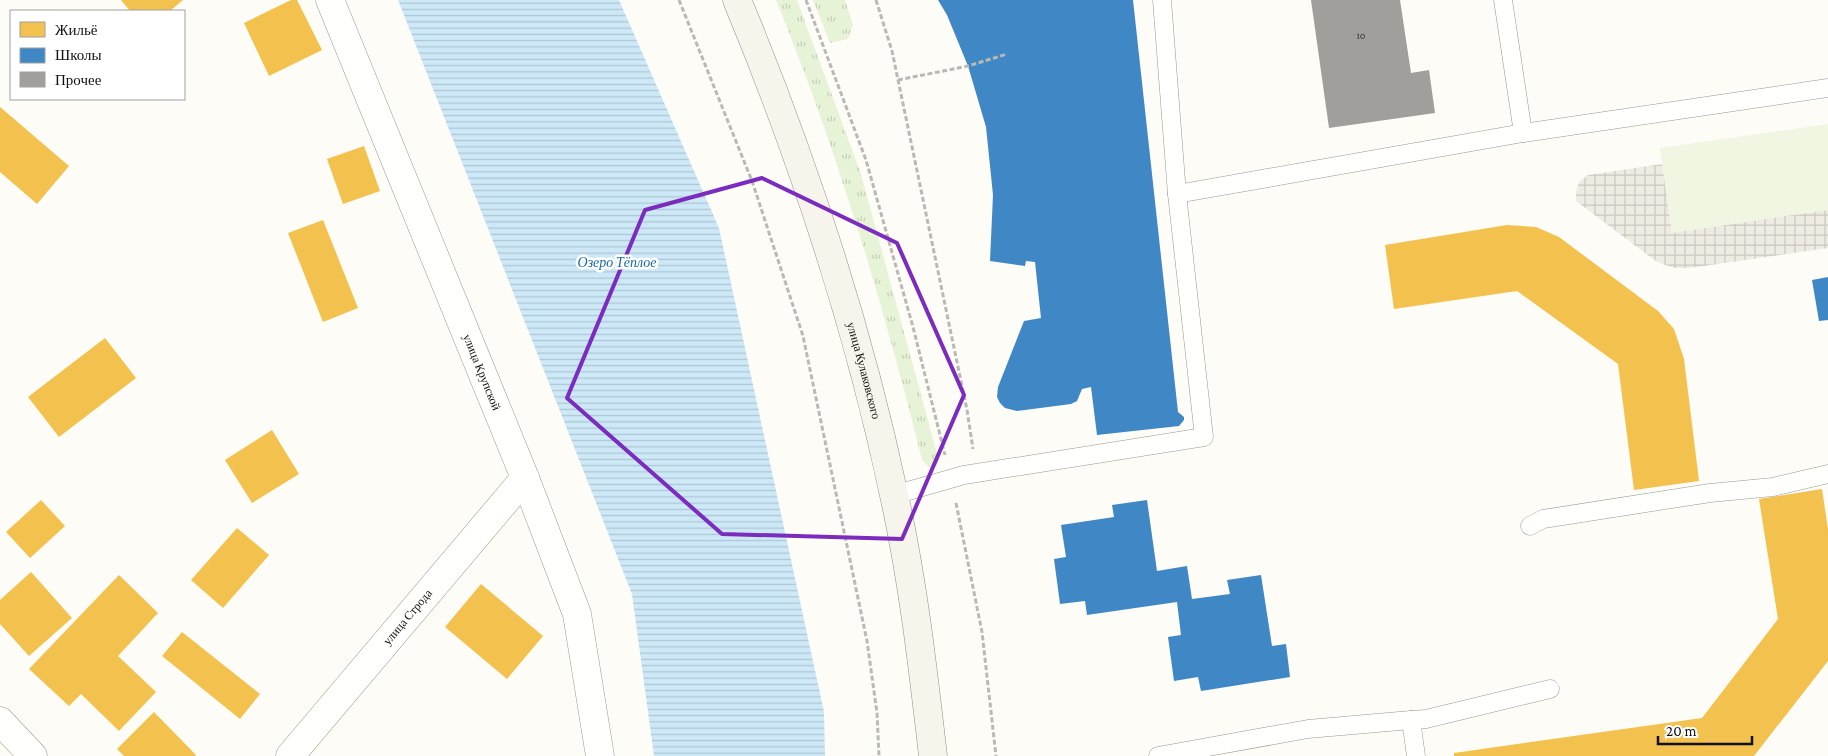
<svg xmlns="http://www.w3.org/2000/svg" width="1828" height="756" font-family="'Crimson Pro',serif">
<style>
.grass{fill:url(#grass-tufts)}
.pitch{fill:#f0f6e1}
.plaza{fill:url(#plaza-grid)}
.water{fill:url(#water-rules)}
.homes{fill:#f2c14e}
.schools{fill:#3f88c5}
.building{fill:#a19f9c}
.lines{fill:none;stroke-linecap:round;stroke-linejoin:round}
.service-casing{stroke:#979795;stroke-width:19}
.minor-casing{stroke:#979795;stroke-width:29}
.secondary-casing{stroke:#8e8d8b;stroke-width:29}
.path{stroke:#b9b9b8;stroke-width:3;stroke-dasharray:5 2.5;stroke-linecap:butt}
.service{stroke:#fffffe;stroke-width:18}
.minor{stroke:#fffffe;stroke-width:28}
.secondary{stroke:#f6f4eb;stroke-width:28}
.marked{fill:none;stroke:#7b2cbf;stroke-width:4;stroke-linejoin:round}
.labels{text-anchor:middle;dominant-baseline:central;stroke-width:5;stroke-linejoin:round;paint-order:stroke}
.number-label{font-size:10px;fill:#353434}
.street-label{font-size:12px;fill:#111;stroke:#fff}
.water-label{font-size:14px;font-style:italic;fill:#1768a6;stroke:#fff}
</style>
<defs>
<pattern id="grass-tufts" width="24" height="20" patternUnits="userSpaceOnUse" patternTransform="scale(1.25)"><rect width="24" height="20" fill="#e7f3d7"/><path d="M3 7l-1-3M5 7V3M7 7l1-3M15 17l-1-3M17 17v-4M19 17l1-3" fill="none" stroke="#c5cfb8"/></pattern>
<pattern id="plaza-grid" width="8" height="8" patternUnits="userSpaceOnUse" patternTransform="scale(1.25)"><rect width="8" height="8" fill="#edebe2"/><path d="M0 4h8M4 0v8" fill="none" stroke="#cac8c1"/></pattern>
<pattern id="water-rules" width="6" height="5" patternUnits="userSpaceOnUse" patternTransform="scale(1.25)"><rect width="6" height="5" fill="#cde8f7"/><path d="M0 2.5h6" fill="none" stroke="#afc6d3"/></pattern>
</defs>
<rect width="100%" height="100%" fill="#fdfcf7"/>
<g class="grass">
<path d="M776 0H797L861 174 939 461 937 466 930 468 922 460C883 303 837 150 776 0Z"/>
<polygon points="813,0 845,0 853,25 848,39 830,43"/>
</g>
<polygon class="pitch" points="1828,124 1828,210 1672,233 1660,148"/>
<polygon class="plaza" points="1662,164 1672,233 1828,210 1828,248 1690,268 1674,268 1657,262 1576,201 1576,192 1579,182 1588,175"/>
<polygon class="water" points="398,0 619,0 719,228 824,712 825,756 654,756 632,594"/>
<g class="homes">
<polygon points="121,0 183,0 170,11 130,11"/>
<polygon points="291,0 297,0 322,50 269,76 244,23"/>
<polygon points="0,107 69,166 37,204 0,172"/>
<polygon points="364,146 380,191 343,204 327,159"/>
<polygon points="323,220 358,308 323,322 288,233"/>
<polygon points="1507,225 1536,227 1559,237 1658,311 1674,329 1684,359 1699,481 1634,490 1618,364 1517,291 1394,309 1385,245"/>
<polygon points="105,338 136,378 59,437 28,397"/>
<polygon points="272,430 299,474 252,503 225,460"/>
<polygon points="1822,489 1828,529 1828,661 1754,756 1454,756 1454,753 1702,718 1778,619 1759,499"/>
<polygon points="41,500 65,526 30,558 6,532"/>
<polygon points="237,528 269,555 223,608 191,580"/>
<polygon points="31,572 72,618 29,656 0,624 0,600"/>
<polygon points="119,575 158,613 118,656 156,692 119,731 81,694 69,706 29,669"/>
<polygon points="481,584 543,636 507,679 445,627"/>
<polygon points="182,632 260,694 240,719 162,656"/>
<polygon points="154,712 196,755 195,756 124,756 117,749"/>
</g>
<g class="schools">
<polygon points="938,0 1133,0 1178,412 1184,417 1184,420 1179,426 1097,435 1091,387 1082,389 1077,401 1071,404 1017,411 1005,408 1000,403 997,397 998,387 1024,321 1041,318 1035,262 1026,261 1025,266 990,261 993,195 986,127 968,66 947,15"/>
<polygon points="1828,277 1828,320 1819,321 1812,280"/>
<polygon points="1147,500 1157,571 1187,566 1192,599 1230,594 1227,580 1261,575 1272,646 1286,644 1290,677 1201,691 1198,677 1174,681 1168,637 1181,635 1177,602 1087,615 1085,601 1060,604 1054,559 1066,557 1061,525 1114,517 1112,505"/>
</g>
<polygon class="building" points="1311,0 1400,0 1411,73 1429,70 1435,113 1329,128"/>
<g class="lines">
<defs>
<g id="service">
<polyline points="1162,0 1177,194 1523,133 1828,88"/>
<polyline points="1503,0 1523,133"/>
<polyline points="894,495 964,475 1204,437 1177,194"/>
<polyline points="1530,526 1543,519 1710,493 1773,487 1828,474"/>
<polyline points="1411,720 1426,719 1550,689"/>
<polyline points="1158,756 1308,729 1411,720 1416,756"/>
</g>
<g id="minor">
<path id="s1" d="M330 0 525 478 577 614 600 756"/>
<polyline points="0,721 33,756"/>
<path id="s2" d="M290 756 525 478"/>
</g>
<g id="secondary">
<path id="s3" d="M737 0C803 159 858 326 894 495 913 581 923 669 933 756"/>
</g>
</defs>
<use href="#service" class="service-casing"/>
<use href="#minor" class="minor-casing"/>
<use href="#secondary" class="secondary-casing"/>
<g class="path">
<polyline points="679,0 752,181 803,336 867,641 877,713 879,756"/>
<polyline points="806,0 866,160 913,327 945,455"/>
<polyline points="876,0 892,51 967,410 973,449"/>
<polyline points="898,80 968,66 1007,54"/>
<polyline points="956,503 982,632 996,756"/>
</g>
<use href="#service" class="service"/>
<use href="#minor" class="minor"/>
<use href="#secondary" class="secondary"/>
</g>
<path class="marked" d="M762 178 897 243 964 395 902 539 722 534 567 398 645 210Z"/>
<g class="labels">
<g class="number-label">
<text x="1361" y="35">10</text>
</g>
<g class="street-label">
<text stroke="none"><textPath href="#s3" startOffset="392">улица Кулаковского</textPath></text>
<text stroke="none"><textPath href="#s1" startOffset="402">улица Крупской</textPath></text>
<text stroke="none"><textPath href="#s2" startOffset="182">улица Строда</textPath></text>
</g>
<g class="water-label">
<text x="617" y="262">Озеро Тёплое</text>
</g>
</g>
<rect x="10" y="10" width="175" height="90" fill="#ffffff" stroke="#a0a0a0"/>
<rect x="20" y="22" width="25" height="15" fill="#f2c14e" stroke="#a0a0a0"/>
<text x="55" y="35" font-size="15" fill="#111111">Жильё</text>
<rect x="20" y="48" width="25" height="15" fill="#3f88c5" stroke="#a0a0a0"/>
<text x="55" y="60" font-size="15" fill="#111111">Школы</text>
<rect x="20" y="72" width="25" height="15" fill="#a19f9c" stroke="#a0a0a0"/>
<text x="55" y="85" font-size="15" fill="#111111">Прочее</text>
<path d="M1658 736v8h94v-8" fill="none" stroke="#111111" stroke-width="2.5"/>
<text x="1666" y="736" font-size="15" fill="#111111" stroke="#ffffff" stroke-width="4" paint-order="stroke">20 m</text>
</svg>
